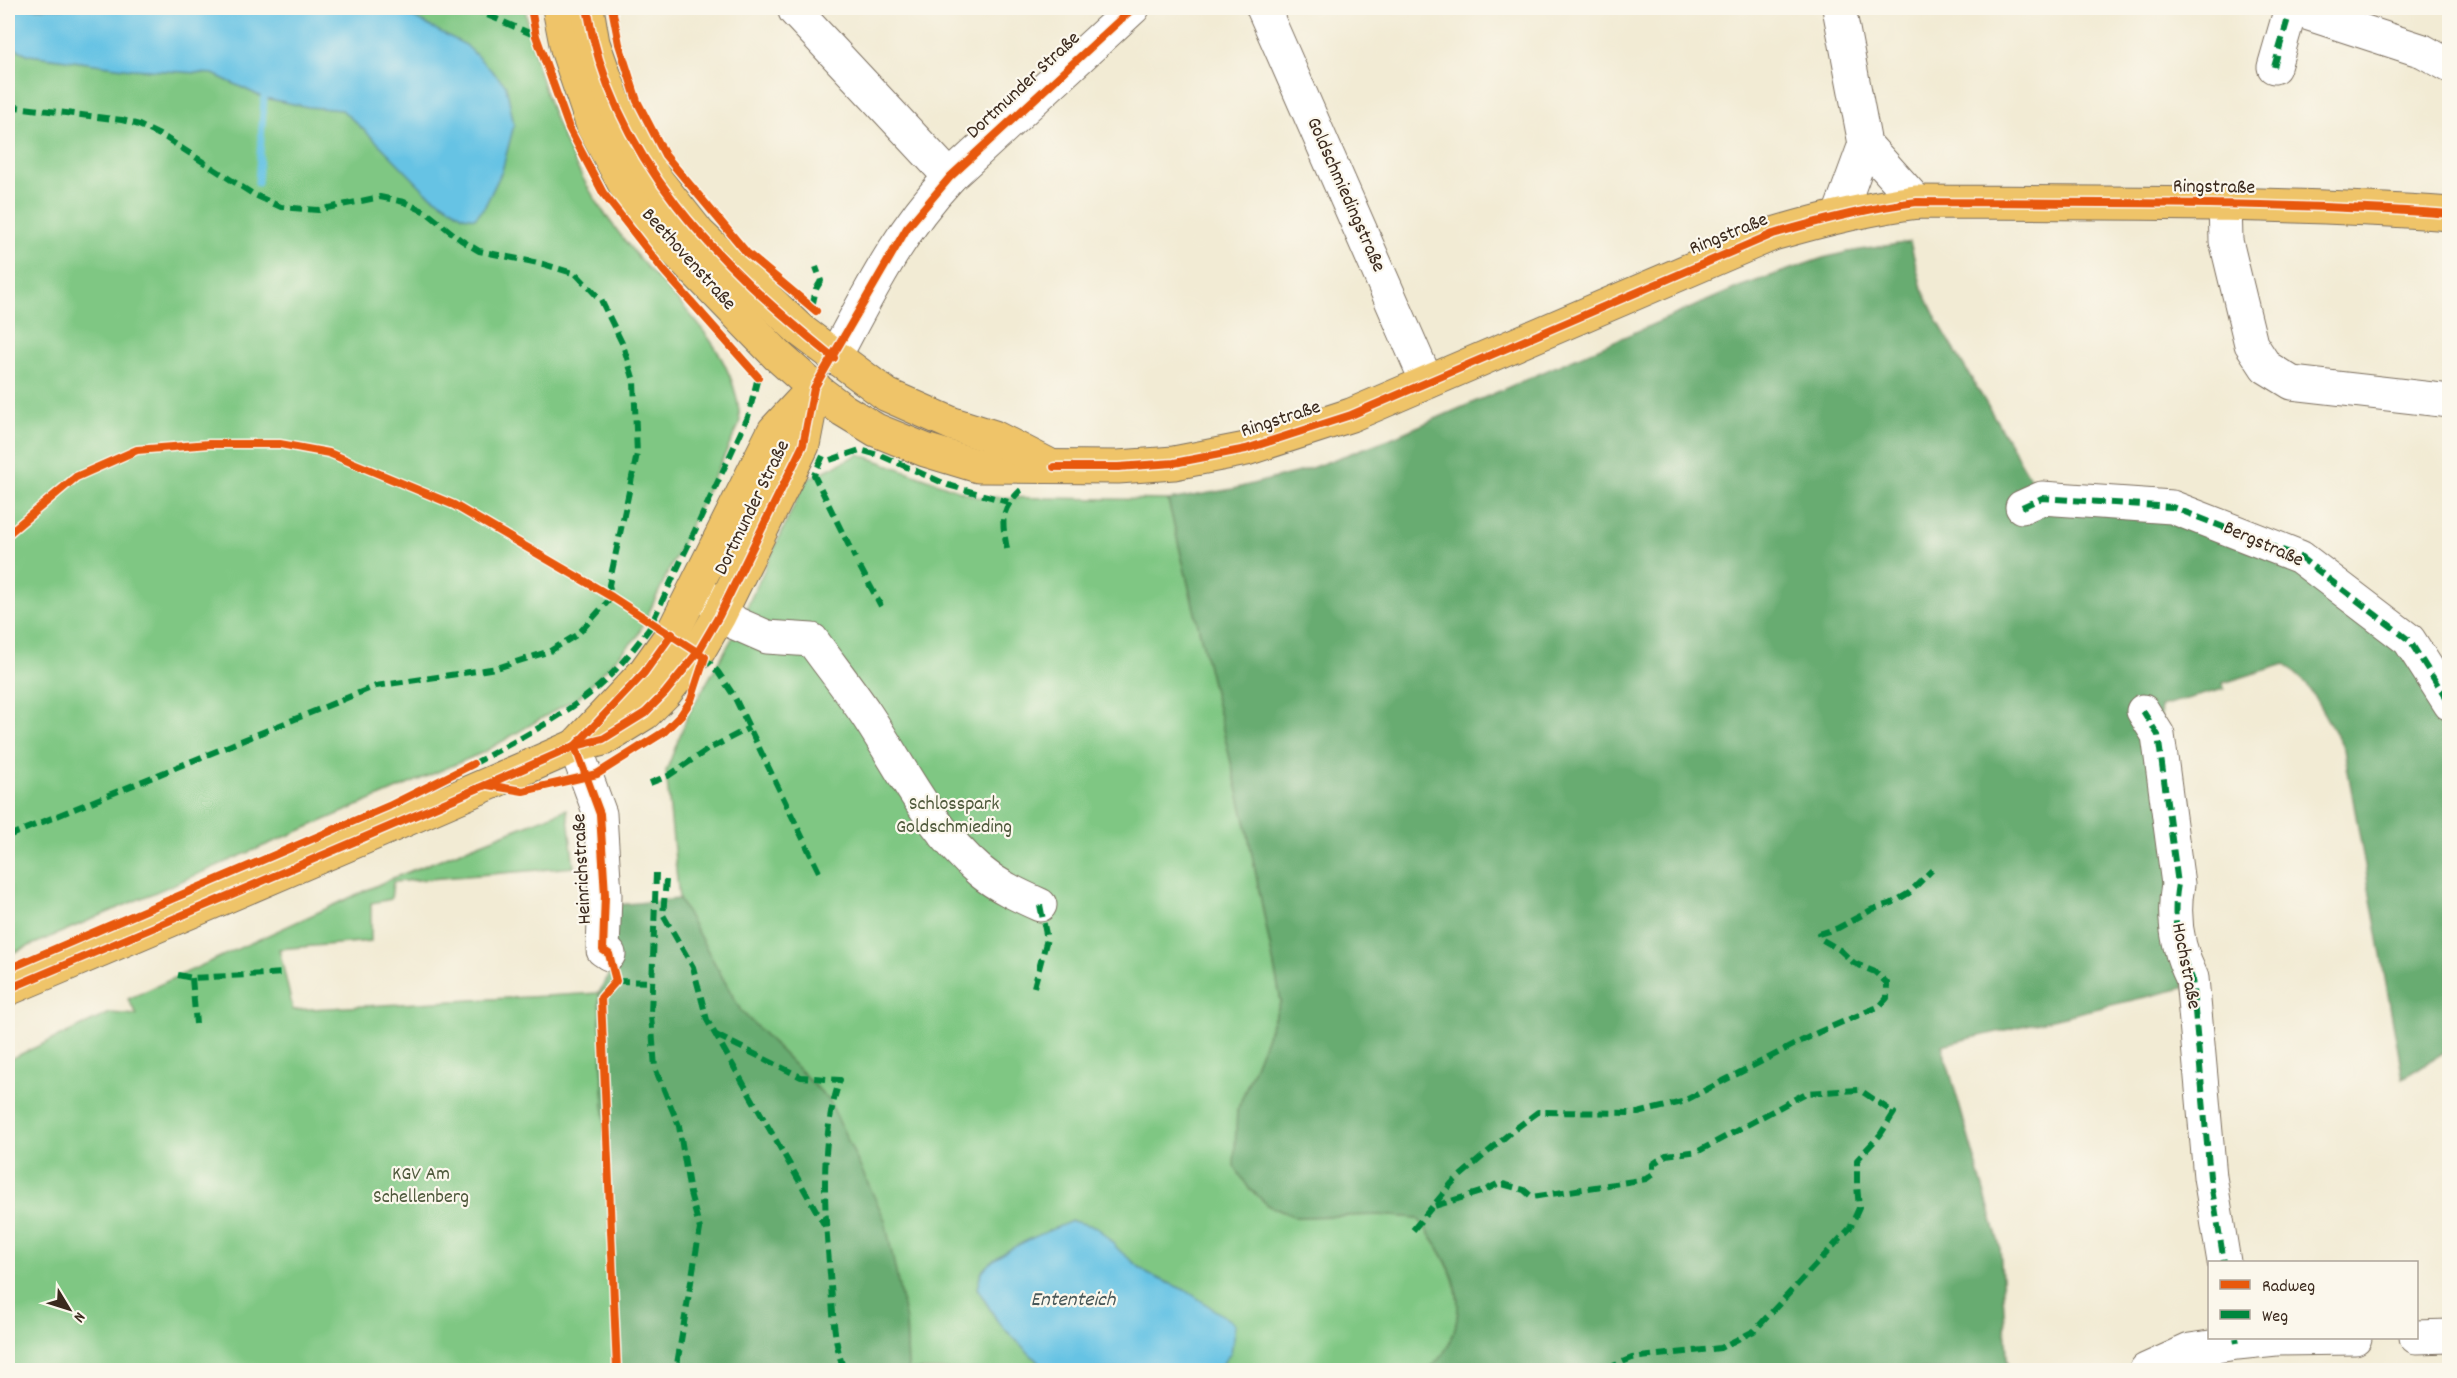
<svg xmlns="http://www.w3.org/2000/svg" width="2457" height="1378" font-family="Dekko,sans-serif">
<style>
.green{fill:#7fc783;stroke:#5d7850;stroke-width:1.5}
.forest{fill:#67ac71;stroke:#516b48;stroke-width:1.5}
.water{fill:#66c3e4;stroke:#507681;stroke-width:1.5}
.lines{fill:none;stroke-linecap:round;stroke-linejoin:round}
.stream{stroke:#66c3e4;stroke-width:7}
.minor-casing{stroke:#7b6e5e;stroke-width:35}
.major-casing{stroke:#7b6e5e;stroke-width:35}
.minor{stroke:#fff;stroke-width:33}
.major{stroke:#efc469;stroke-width:33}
.quiet{stroke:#00873e;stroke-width:6;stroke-dasharray:12 6;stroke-linecap:butt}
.cycleway-casing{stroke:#fbf7ec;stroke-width:11}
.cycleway{stroke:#e8590c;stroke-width:8}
.labels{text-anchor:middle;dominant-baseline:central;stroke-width:4.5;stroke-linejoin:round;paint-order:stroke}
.street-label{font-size:20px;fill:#3b2a1e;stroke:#fbf7ec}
.park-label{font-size:20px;fill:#4f593c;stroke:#fbf7ec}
.water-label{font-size:21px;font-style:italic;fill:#485859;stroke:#fbf7ec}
</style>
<rect width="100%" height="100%" fill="#fbf7ec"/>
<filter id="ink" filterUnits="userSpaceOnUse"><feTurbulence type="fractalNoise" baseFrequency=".0167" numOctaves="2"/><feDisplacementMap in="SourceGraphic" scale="12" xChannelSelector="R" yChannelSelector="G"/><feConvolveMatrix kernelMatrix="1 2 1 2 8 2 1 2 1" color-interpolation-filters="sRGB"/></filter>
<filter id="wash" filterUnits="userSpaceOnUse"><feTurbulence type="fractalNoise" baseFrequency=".008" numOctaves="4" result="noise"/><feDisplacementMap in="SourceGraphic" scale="24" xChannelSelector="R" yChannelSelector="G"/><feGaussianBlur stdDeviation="1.35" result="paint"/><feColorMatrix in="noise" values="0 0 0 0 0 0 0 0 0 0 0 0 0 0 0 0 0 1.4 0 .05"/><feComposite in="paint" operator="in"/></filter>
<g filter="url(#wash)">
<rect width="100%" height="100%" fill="#f2ebd4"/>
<g class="green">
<path d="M8 8H525C537 81 561 148 602 210 615 228 629 247 644 264 687 312 737 354 740 423L637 637 580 696 484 752 8 955Z"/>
<path d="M859 454 977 497 1168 500 1247 829 1281 1001 1237 1111 1248 1187 1269 1206 1296 1217 1380 1215 1418 1218C1447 1259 1473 1298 1448 1348 1444 1356 1435 1363 1429 1369L908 1370 906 1321 829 1100 741 1011 679 899 666 771 688 715 733 637 806 480Z"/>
<polygon points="567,809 574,867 393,882 391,899 371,903 371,941 279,949 293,1010 599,993 616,1370 8,1370 8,1060 110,1013 137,1015 128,999 393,878"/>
</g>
<g class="forest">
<path d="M1910 242 1922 288 1937 320 2049 510 2169 518 2294 568 2400 648 2449 725V1049L2403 1078 2344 749 2307 684 2285 664 2223 683 2224 689 2160 706 2184 988 1942 1045 2000 1247 2008 1370H1426C1440 1361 1448 1349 1453 1334 1469 1288 1444 1255 1418 1218L1380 1215 1296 1217 1269 1206 1248 1187 1234 1166 1237 1111 1281 1001 1247 829 1168 500 1233 489 1303 471 1389 439 1739 287 1823 258 1848 252Z"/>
<polygon points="679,899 741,1011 829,1100 885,1220 906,1321 908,1370 616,1370 599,993 610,972 606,906"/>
</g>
<g class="water">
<polygon points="8,8 395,8 466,45 506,85 514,125 502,171 485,206 475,218 463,216 426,192 377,142 342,110 308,107 264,98 213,74 131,69 29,55 8,45"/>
<path d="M1072 1221 1097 1227 1121 1252 1148 1274 1187 1291 1235 1324 1231 1353 1217 1370H1046L998 1322 977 1288C979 1282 980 1274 983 1270 999 1250 1048 1231 1072 1221Z"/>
</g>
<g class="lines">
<polyline class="stream" points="258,183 264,98"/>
</g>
</g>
<g filter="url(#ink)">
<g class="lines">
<defs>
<g id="minor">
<polyline points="1263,8 1427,382"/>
<polyline points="1839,8 1865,144 1917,202"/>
<polyline points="2291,8 2423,51 2450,66"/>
<polyline points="795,11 950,177"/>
<polyline points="2274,67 2291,8"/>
<polyline points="2225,204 2226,241 2251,344 2266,367 2292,383 2450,401"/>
<polyline points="1839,215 1865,144"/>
<path d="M834 358C870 291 898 233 950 177L1133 8"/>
<polyline points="2022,507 2042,498 2172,507 2300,557 2409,640 2450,704"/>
<path d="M702 593 735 623 767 637 812 640C830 665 849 689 866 714 902 768 930 829 981 872 998 886 1020 896 1040 905"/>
<path d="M2143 711 2158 735 2178 884C2172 918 2177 948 2192 978L2210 1177 2224 1262"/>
<polyline points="575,746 600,814 605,895 603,950 609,954"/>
<polyline points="2416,1337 2450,1336"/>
<polyline points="2146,1370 2190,1350 2237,1343 2276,1339 2355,1338"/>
</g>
<g id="major">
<path d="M559 8 567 49 593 126 630 194 654 228 778 356 814 388 843 410 876 430 925 450 978 466 1118 467 1174 463 1246 449 1351 415 1773 234C1821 220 1867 208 1917 202 2094 203 2272 201 2450 214"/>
<polyline points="587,8 593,43 617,110 654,177 699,234 800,330 887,395 953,424 994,437 1047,464"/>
<polyline points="578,743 644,673 672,634 774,431 815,387"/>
<path d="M8 989C197 909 387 829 575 746L603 739 645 713 665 693 698 652 719 616 803 445 814 388"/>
</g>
</defs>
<use href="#minor" class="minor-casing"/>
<use href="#major" class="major-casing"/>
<use href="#minor" class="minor"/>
<use href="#major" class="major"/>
<g class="quiet">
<polyline points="471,8 536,36"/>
<polyline points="2274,67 2291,8"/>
<polyline points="8,106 122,120 139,125 166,138 253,194 281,207 318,210 380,197 404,202 426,212 461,240 479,251 543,264 576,274 601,300 623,345 634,381 637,454 609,585 612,597 578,634 550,651 497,668 376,686 8,836"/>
<polyline points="812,307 816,289 821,281 816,267"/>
<polyline points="823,456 814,475 855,558"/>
<polyline points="830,460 860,450 882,456 948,485 1008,502"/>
<polyline points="2022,507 2042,498 2172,507 2300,557 2409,640 2450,704"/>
<path d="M1007 549C1002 521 999 511 1021 490"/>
<polyline points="860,567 881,606"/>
<polyline points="703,656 718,672 734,696 820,874"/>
<path d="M2143 711 2158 735 2178 884C2172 918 2177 948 2192 978L2210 1177 2224 1262"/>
<path d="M473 764C517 740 562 718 600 685 619 668 634 648 649 629L748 417 758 377 756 374"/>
<polyline points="650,783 668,776 707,750 749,728"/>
<polyline points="656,873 651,1015 655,1068 679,1126 690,1193 700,1229 676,1370"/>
<polyline points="666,880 663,915 693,967 707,1020 825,1226"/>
<polyline points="178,975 192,978 284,973"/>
<polyline points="192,978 196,1024"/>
<polyline points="616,981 652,982"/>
<polyline points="1034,987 1047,939 1040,905"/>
<path d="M716 1035 801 1077 840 1080C818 1141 825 1220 831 1285 833 1314 834 1343 844 1370"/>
<polyline points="1435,1206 1484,1191 1499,1183 1524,1190 1532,1197 1646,1179 1653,1174 1653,1164 1666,1155 1699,1151 1806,1093 1860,1090 1894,1113 1880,1135 1857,1160 1857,1185 1859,1208 1850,1228 1754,1331 1720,1348 1632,1358 1604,1370"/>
<polyline points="1413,1230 1452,1183 1511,1132 1538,1112 1638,1113 1682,1102 1819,1032 1880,1006 1887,998 1887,983 1875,972 1854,963 1840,950 1821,939 1819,934 1838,928 1873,909 1892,903 1909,893 1932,870"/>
<polyline points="2236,1338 2237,1343"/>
</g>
<defs>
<g id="cycleway">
<polyline points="531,8 536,36 569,128 603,193 664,271 758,377"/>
<path d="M587 8C612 160 718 264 834 358"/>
<polyline points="612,8 619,44 637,101 665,155 747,253 816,311"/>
<path d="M1054 467H1118L1174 463 1246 449 1351 415 1773 234C1821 220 1867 208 1917 202 2094 203 2272 201 2450 214"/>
<polyline points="8,534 76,477 137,450 209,444 280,444 329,453 454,505 612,597 705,657 691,700 681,715 664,732 597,774 523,791 487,785"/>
<polyline points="575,746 600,814 605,895 603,950 609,954 616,981 601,998 617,1370"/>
<polyline points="575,746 644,673 672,634"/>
<polyline points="8,969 389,806 473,764"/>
<path d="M8 989C197 909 387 829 575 746L603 739 645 713 665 693 698 652 719 616 803 445 814 388 907 228 950 177 1133 8"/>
</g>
</defs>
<use href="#cycleway" class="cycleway-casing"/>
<use href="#cycleway" class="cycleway"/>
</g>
</g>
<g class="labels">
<g class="street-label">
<text transform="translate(1024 86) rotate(-43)">Dortmunder Straße</text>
<text transform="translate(2214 188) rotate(1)">Ringstraße</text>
<text transform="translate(1345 195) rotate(66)">Goldschmiedingstraße</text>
<text transform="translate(1729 235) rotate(-22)">Ringstraße</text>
<text transform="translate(688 260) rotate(48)">Beethovenstraße</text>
<text transform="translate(1281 420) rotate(-18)">Ringstraße</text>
<text transform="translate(753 508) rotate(-64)">Dortmunder Straße</text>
<text transform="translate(2263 545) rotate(24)">Bergstraße</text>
<text transform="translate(583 869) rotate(-93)">Heinrichstraße</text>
<text transform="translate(2185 966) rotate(79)">Hochstraße</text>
</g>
<g class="park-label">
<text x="954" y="805">Schlosspark<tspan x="954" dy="23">Goldschmieding</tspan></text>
<text x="421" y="1175">KGV Am<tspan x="421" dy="23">Schellenberg</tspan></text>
</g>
<g class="water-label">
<text x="1073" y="1301">Ententeich</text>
</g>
</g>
<rect width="2457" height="1378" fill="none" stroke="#fbf7ec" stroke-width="30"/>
<rect x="2208" y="1261" width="210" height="78" fill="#fbf7ec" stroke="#aea59a" stroke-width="1.5"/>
<rect x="2220" y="1280" width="30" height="9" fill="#e8590c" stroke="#aea59a" stroke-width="1.5"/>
<text x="2262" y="1291" font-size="18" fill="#3b2a1e">Radweg</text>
<rect x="2220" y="1310" width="30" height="9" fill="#00873e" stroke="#aea59a" stroke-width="1.5"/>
<text x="2262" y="1321" font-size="18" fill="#3b2a1e">Weg</text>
<g transform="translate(69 1309) rotate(128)" stroke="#fbf7ec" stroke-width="4.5" paint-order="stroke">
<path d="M0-4.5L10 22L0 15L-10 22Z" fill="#3b2a1e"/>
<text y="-9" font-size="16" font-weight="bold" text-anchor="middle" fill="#3b2a1e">N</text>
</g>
</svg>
